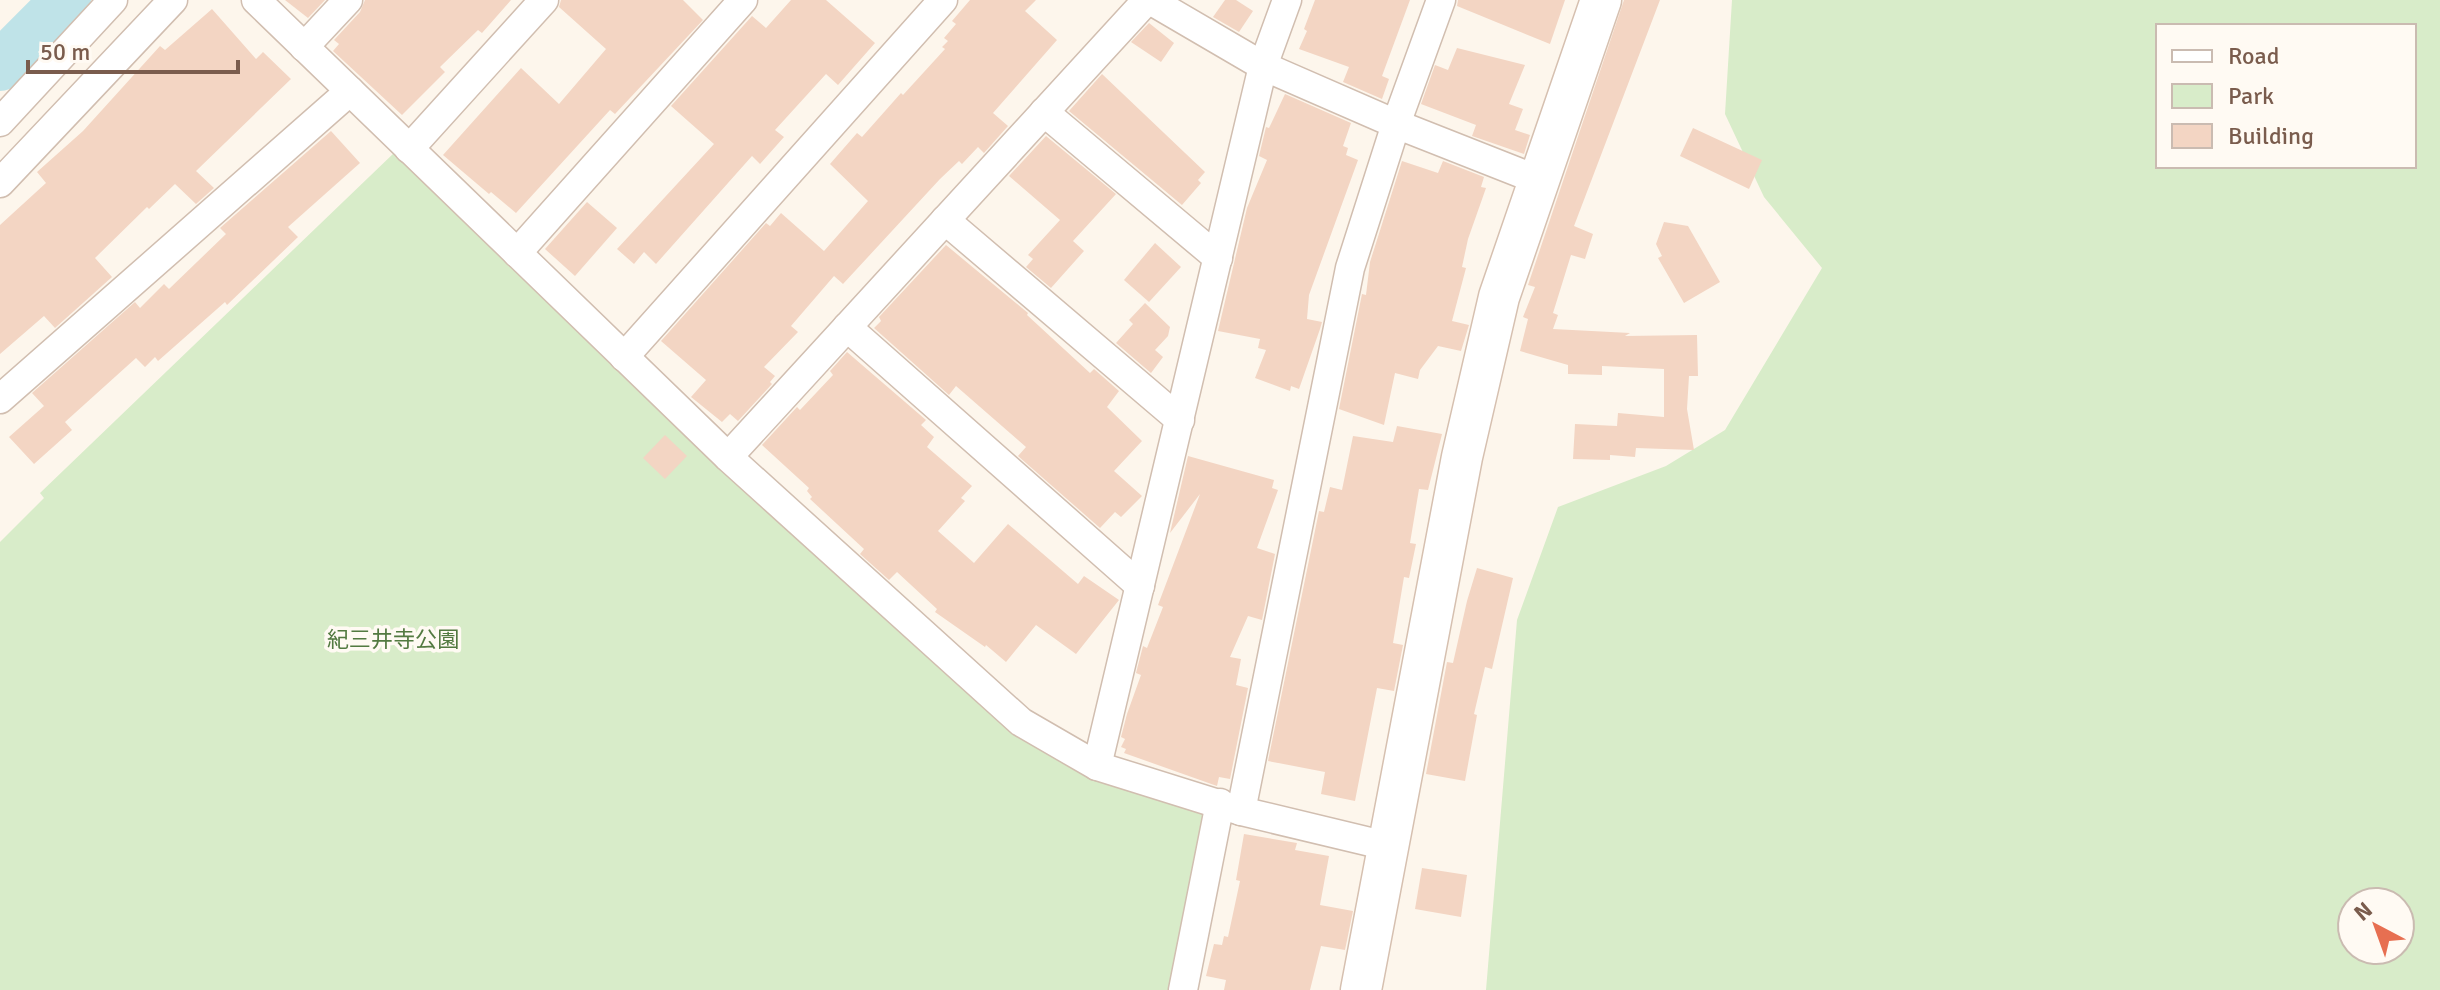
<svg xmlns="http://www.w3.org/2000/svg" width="2440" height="990" font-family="Signika,'Noto Sans JP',sans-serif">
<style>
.green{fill:#d8ecc9;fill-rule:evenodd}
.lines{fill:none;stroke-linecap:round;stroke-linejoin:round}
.river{stroke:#bfe3e8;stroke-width:50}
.building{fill:#f3d5c3}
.street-casing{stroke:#d1beb0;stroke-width:31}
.secondary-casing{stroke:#d6c0b0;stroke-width:43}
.street{stroke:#fff;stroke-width:28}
.secondary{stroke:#fff;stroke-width:40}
.labels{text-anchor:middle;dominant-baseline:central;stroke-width:7;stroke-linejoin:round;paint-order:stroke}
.park-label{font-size:22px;fill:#537a41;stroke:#fffaf3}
</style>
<rect width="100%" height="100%" fill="#fdf6ec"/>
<g class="green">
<path d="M1732 0H2440V990H1486L1517 620 1558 507 1666 466 1725 430 1822 268 1764 197 1725 114ZM2158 26H2414V166H2158ZM2352 902H2400V950H2352Z"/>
<polygon points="395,152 1098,778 1206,815 1171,990 0,990 0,542 44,498 40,493"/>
</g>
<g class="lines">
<polyline class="river" points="0,66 66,0"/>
</g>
<g class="building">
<polygon points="285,0 325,0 308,18"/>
<polygon points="365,0 511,0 482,33 478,30 440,67 445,72 402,115 333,51 339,44 334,40 360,12"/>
<polygon points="561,0 683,0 703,20 615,114 610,110 516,213 491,192 489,194 443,155 521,68 559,104 606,49 559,7"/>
<polygon points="791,0 826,0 875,43 838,85 826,74 775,130 784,137 760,164 752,156 656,264 644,252 634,264 617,249 714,144 671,106 752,16 766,28"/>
<polygon points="970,0 1036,0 1025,11 1057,40 993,113 1008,126 984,153 978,147 962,164 959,161 940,179 843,284 834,276 791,326 798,332 764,367 775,376 770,382 772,384 738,421 730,414 722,422 691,397 706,380 661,341 766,223 770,226 781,213 824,251 868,201 830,164 857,133 862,137 901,93 903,95 945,49 942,47 948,41 944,38 956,24 952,21"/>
<polygon points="1225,0 1236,0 1253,11 1239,32 1213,17"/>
<polygon points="1315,0 1410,0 1382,76 1389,79 1382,99 1343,82 1349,67 1299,49 1307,31 1304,29"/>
<polygon points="1458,0 1565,0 1550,44 1457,6"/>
<polygon points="1624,0 1660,0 1574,226 1593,234 1585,259 1571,255 1553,313 1558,315 1553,329 1630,333 1625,336 1697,335 1698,376 1689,376 1687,409 1694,450 1636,448 1635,457 1610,455 1610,460 1573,459 1575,424 1617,426 1618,413 1664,417 1664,369 1602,366 1602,375 1568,374 1568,365 1520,351 1528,319 1523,317 1535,287 1528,285"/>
<polygon points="212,9 256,59 263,52 291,79 196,171 214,188 196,204 175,184 149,209 147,207 95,258 112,277 55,328 44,316 0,354 0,225 46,183 37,172 83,131 160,46 165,50"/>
<polygon points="1149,23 1174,43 1161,62 1131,42"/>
<polygon points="1457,48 1525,65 1509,104 1523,109 1515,130 1530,135 1524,154 1472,136 1476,125 1421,104 1435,65 1448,70"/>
<polygon points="1102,74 1205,172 1198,180 1201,183 1182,205 1069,111"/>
<polygon points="1285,94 1351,123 1343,146 1348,148 1346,155 1358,160 1309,295 1307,319 1322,322 1320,329 1299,389 1291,386 1290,391 1255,378 1266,350 1258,348 1260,339 1218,331 1247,208 1267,160 1259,156 1266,127 1269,128"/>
<polygon points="1693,128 1762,160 1749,189 1680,156"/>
<polygon points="331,131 360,163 288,227 298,237 227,305 225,302 158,361 155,357 145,367 136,358 65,422 72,430 34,464 9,437 44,406 32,393 135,302 140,308 164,284 169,289 226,234 220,228"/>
<polygon points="1046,136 1116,194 1073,241 1084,251 1051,288 1026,267 1033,259 1028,255 1060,220 1009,176"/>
<polygon points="1402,161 1438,173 1443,161 1484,177 1481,187 1486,188 1468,239 1462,267 1466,268 1452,321 1469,325 1461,351 1438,346 1420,370 1418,379 1395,373 1384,425 1339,409 1362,294 1366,295 1370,262"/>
<polygon points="587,202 617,228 575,276 545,249"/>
<polygon points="1664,222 1688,226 1720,282 1684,303 1658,258 1662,256 1656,244"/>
<polygon points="1155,243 1181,267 1149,302 1124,280"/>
<polygon points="946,245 1028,313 1027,315 1090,373 1094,369 1119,391 1107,407 1142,441 1114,471 1142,496 1121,517 1115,512 1100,528 1018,456 1026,447 956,386 949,395 874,328 881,321 879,317"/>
<polygon points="1145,303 1170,327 1168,336 1155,350 1163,357 1151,373 1116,343 1133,324 1129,320"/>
<polygon points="847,352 926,420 921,425 934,437 927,447 972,486 961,498 965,501 938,531 974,563 1008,524 1078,584 1084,576 1119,600 1076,654 1036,625 1006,662 986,645 985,647 935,612 937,609 897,572 889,580 860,554 864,549 810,499 812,497 807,491 809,488 762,445 797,407 800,410 833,375 830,371"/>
<polygon points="1397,426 1442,434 1428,490 1419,489 1410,543 1416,544 1409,578 1404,577 1393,643 1403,645 1394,691 1377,688 1355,801 1321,794 1325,772 1268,761 1319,511 1324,512 1330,487 1342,490 1353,436 1393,442"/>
<polygon points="665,435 687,456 665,479 643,458"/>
<polygon points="1188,456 1274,480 1272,488 1278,490 1257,548 1275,554 1262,620 1248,616 1230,657 1241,659 1236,685 1248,688 1230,779 1219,777 1217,786 1124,753 1126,749 1121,747 1125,739 1121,737 1127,714 1141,675 1136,673 1143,646 1147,648 1163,607 1158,605 1200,494 1170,533"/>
<polygon points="1477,568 1513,578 1492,669 1485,667 1474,714 1477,715 1465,781 1426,774 1447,662 1453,663 1467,601"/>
<polygon points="1244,834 1297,843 1295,850 1329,856 1320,905 1353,911 1345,950 1321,946 1310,990 1224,990 1226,980 1206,976 1214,944 1222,945 1224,936 1228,937 1240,881 1236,880"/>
<polygon points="1422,868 1467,875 1461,917 1415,909"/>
</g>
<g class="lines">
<defs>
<g id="street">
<polyline points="256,0 728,457 1021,722 1097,766 1241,811 1387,846"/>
<polyline points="1150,0 1263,66 1396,124 1538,180"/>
<polyline points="304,47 348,0"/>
<polyline points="1044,112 1218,258"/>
<polyline points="0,122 113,0"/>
<polyline points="409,149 544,0"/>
<polyline points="0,183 173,0"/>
<polyline points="945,220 1180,420"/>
<polyline points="517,253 743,0"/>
<polyline points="847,327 1140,586"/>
<polyline points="624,357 943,0"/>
<polyline points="0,399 350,91"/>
<polyline points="728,457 1147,0"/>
<polyline points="1097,766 1263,66 1287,0"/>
<polyline points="1241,811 1350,268 1396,124 1441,0"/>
<polyline points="1183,990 1220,803"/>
</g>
<polyline id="secondary" points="1361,990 1462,457 1499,297 1601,0"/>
</defs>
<use href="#street" class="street-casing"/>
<use href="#secondary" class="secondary-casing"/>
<use href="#street" class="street"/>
<use href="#secondary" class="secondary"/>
</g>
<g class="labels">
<g class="park-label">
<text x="393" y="639">紀三井寺公園</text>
</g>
</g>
<rect x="2156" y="24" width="260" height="144" fill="#fffaf3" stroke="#cabbb1" stroke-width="2"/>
<rect x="2172" y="50" width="40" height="12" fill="#ffffff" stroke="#cabbb1" stroke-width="2"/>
<text x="2228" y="64" font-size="24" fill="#7a5c4d">Road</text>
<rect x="2172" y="84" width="40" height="24" fill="#d8ecc9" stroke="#cabbb1" stroke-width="2"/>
<text x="2228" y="104" font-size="24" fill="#7a5c4d">Park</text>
<rect x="2172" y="124" width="40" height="24" fill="#f3d5c3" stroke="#cabbb1" stroke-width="2"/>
<text x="2228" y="144" font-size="24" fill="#7a5c4d">Building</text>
<g transform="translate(2376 926) rotate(319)"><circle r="38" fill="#fffaf3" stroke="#cabbb1" stroke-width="2"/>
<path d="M0-6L14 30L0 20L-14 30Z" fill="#e76f51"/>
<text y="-12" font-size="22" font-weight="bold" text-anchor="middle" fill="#7a5c4d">N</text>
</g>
<path d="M28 60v12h210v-12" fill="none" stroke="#7a5c4d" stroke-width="4"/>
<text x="40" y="60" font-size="24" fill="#7a5c4d" stroke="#fffaf3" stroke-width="6" paint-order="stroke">50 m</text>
</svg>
